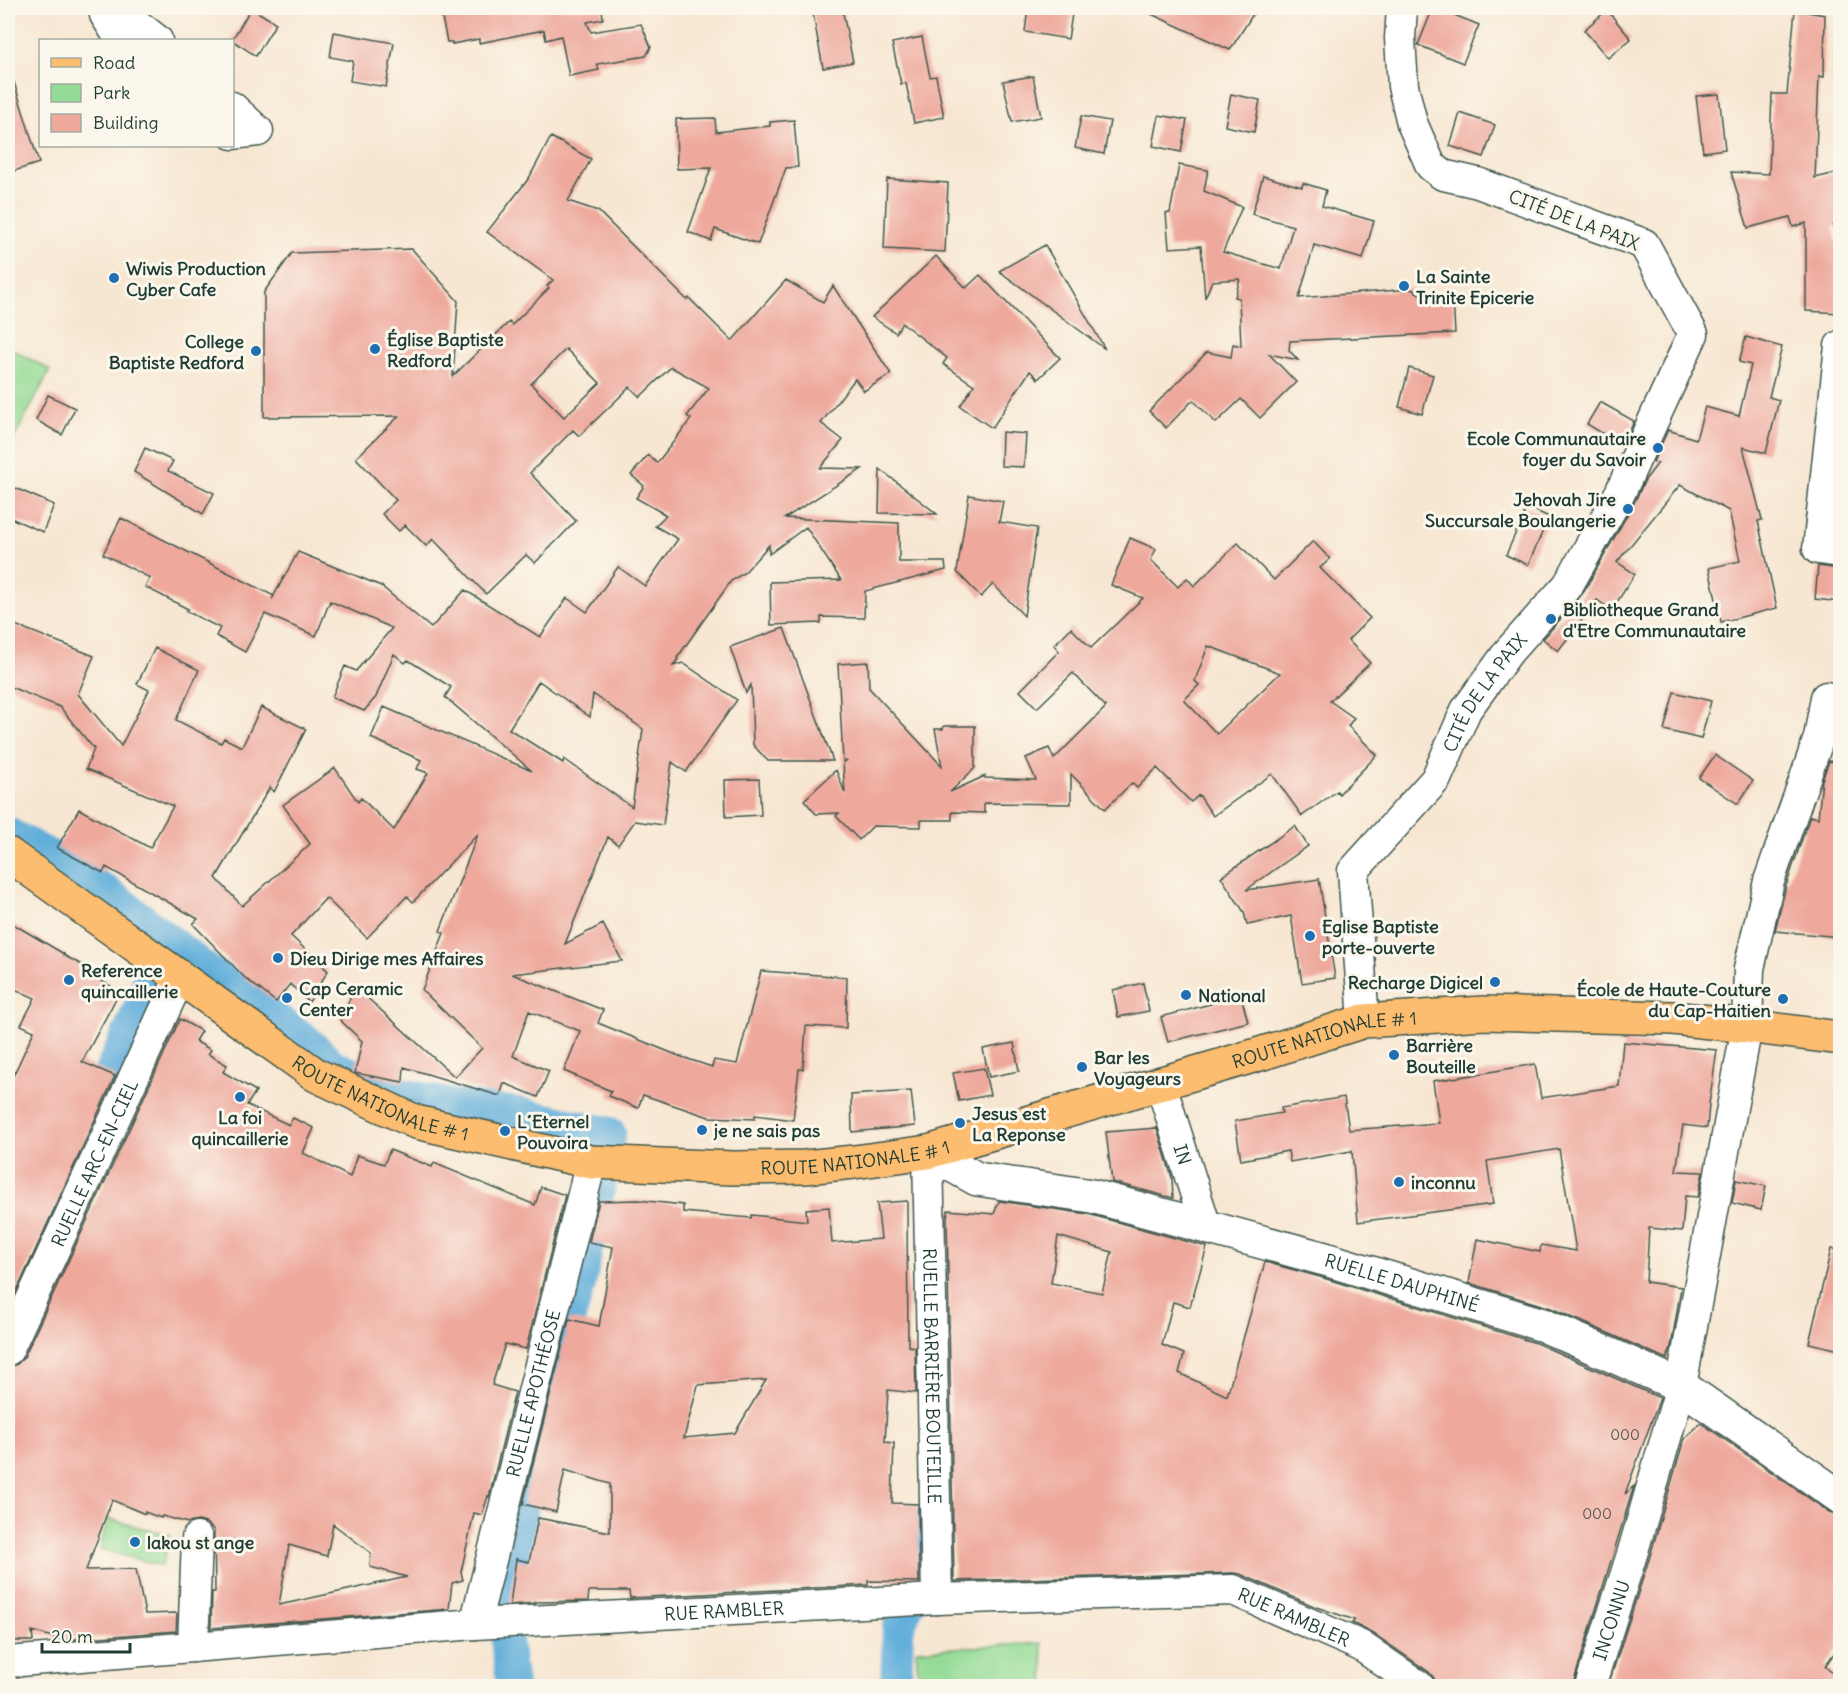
<svg xmlns="http://www.w3.org/2000/svg" width="1848" height="1694" font-family="Delius,sans-serif">
<style>
.green{fill:#94db95;stroke:#5a8c64;stroke-width:1.5}
.lines{fill:none;stroke-linecap:round;stroke-linejoin:round}
.canal{stroke:#60aeda;stroke-width:32}
.building{fill:#eea89c;fill-rule:evenodd}
.minor-casing{stroke:#3f564c;stroke-width:33}
.tertiary-casing{stroke:#3f564c;stroke-width:36}
.primary-casing{stroke:#3f564c;stroke-width:36}
.minor{stroke:#fff;stroke-width:30}
.tertiary{stroke:#fff;stroke-width:33}
.primary{stroke:#fcbd6f;stroke-width:33}
.poi-dot{fill:#1f6fb2;stroke:#fbf7ec;stroke-width:2}
.labels{text-anchor:middle;dominant-baseline:central;stroke-width:6;stroke-linejoin:round;paint-order:stroke}
.number-label{font-size:15px;fill:#53584e}
.street-label{font-size:18px;fill:#1f3d34;stroke:#fbf7ec}
.poi-label{font-size:18px;font-weight:bold;fill:#1f3d34;stroke:#fbf7ec;text-anchor:start}
</style>
<rect width="100%" height="100%" fill="#fbf7ec"/>
<filter id="ink" filterUnits="userSpaceOnUse"><feTurbulence type="fractalNoise" baseFrequency=".0167" numOctaves="2"/><feDisplacementMap in="SourceGraphic" scale="12" xChannelSelector="R" yChannelSelector="G"/><feConvolveMatrix kernelMatrix="1 2 1 2 8 2 1 2 1" color-interpolation-filters="sRGB"/></filter>
<filter id="wash" filterUnits="userSpaceOnUse"><feTurbulence type="fractalNoise" baseFrequency=".008" numOctaves="4" result="noise"/><feDisplacementMap in="SourceGraphic" scale="24" xChannelSelector="R" yChannelSelector="G"/><feGaussianBlur stdDeviation="1.35" result="paint"/><feColorMatrix in="noise" values="0 0 0 0 0 0 0 0 0 0 0 0 0 0 0 0 0 1.4 0 .05"/><feComposite in="paint" operator="in"/></filter>
<g filter="url(#wash)">
<rect width="100%" height="100%" fill="#f7e7d2"/>
<g class="green">
<polygon points="8,347 50,370 8,450"/>
<polygon points="108,1519 170,1535 162,1566 100,1549"/>
<polygon points="1042,1643 1045,1686 919,1686 916,1650"/>
</g>
<g class="lines">
<g class="canal">
<polyline points="8,833 53,857 109,893 209,971 303,1037 334,1066 399,1093 452,1105 518,1113 610,1133 580,1284 532,1442 521,1518 506,1583 507,1647 512,1686"/>
<polyline points="92,1112 145,995 157,934"/>
<polyline points="896,1686 898,1629 921,1574 922,1525"/>
</g>
</g>
<g id="blocks">
<g class="building">
<polygon points="251,8 276,23 256,56 232,40"/>
<polygon points="440,8 602,8 603,19 587,22 591,32 641,24 651,47 646,56 597,64 599,70 569,76 561,36 546,40 544,30 479,43 479,39 452,44 452,42 447,42"/>
<polygon points="812,8 842,8 853,62 823,68"/>
<polygon points="1028,8 1073,8 1068,39 1025,32"/>
<polygon points="1138,8 1257,8 1230,50"/>
<polygon points="1433,8 1437,8 1479,25 1463,63 1418,45"/>
<polygon points="1607,10 1631,39 1608,58 1584,30"/>
<polygon points="1795,10 1825,15 1824,77 1819,76 1815,178 1840,172 1840,225 1833,226 1840,254 1840,313 1806,311 1806,223 1793,227 1790,217 1748,228 1731,172 1769,174 1772,94 1787,94"/>
<polygon points="334,32 394,43 386,87 350,81 353,61 330,57"/>
<polygon points="922,37 930,77 936,76 944,117 914,123 906,83 901,84 892,43"/>
<polygon points="1033,76 1041,117 1012,122 1003,81"/>
<polygon points="13,79 39,163 8,173 8,80"/>
<polygon points="1231,94 1260,100 1254,132 1225,126"/>
<polygon points="1719,94 1725,149 1703,152 1696,96"/>
<polygon points="1460,113 1495,125 1484,157 1450,146"/>
<polygon points="1159,115 1187,120 1181,152 1153,146"/>
<polygon points="1081,116 1110,121 1104,154 1075,148"/>
<polygon points="715,118 716,132 770,126 770,122 794,120 798,167 786,168 758,244 715,229 711,241 688,232 711,168 677,169 676,119"/>
<path d="M551 137 591 159 568 201 598 211 687 300 689 298 732 341 786 280 823 302 833 286 891 374 864 391 855 379 821 423 843 440 820 468 862 469 785 518 899 523V562H945L946 570 865 591 864 618 821 617V623L771 625 770 582 841 580 806 527 769 554V545L745 572 731 581 677 658 678 659 673 666 683 663 737 700 686 772 672 762 663 825 635 821 618 845 608 837 565 944 603 924 622 961 512 974 603 1010 598 1023 679 1056 712 1067 714 1060 737 1064 761 971 847 977 846 1028 806 1026 803 1069H799L793 1120 755 1115V1119L709 1117 643 1095 638 1108 609 1096 611 1091 564 1071 580 1031 529 1011 513 1056 549 1071 538 1097 504 1083 500 1096 404 1067 403 1082 355 1073 362 1041 340 1020 352 994H363L455 1077 482 1048 422 990 444 933 440 931 478 834 413 902 407 896 367 938 326 898 291 936 328 971 309 1002 290 984 276 1002 245 978 193 924 198 919 106 867 103 873 57 848 79 809 150 848 173 806 86 769 94 749 60 707 8 686V622L94 656 78 694 121 746 149 690 137 684 155 648 199 670 176 720 221 743 224 738 242 747 261 707 306 729 274 792 270 787 216 878 242 906 310 844 283 805 335 768 358 802 361 798 394 830 428 773 417 769 421 760 371 738 384 707 532 771 445 697 451 687 408 660 405 663 394 654 376 697 364 711 332 697 345 666 356 671 392 628 330 601 316 636 265 614 245 652 216 636 220 628 186 611 188 609 145 587 150 578 103 554 121 518 274 596 272 599 298 552 381 586 431 628 465 590 540 637 567 598 587 612 618 567 645 586 678 539 655 526 666 515 636 498 644 486 631 475 648 455 657 463 691 419 687 416 709 388 671 367 640 397 630 387 579 436 573 430 530 473 576 521 535 563 526 555 486 594 433 539 426 546 405 525 399 531 382 514 396 500 356 458 399 416 264 417V292L292 253 412 249 458 301 453 376 509 322 512 325 549 288 547 286 553 280 487 232 529 178ZM566 349 600 383 564 417 531 384ZM539 681 590 717 593 694 643 729 632 807 564 759 563 763 509 729Z"/>
<polygon points="1179,165 1208,170 1204,191 1242,207 1223,252 1281,269 1293,226 1252,214 1263,176 1302,187 1303,183 1326,190 1322,206 1374,221 1363,259 1314,245 1299,298 1411,289 1431,300 1453,298 1455,333 1290,341 1289,350 1298,360 1269,354 1296,382 1260,418 1241,399 1216,423 1193,400 1166,428 1149,411 1207,352 1231,357 1233,344 1241,346 1239,298 1235,297 1240,279 1212,281 1205,298 1201,246 1169,248 1166,213 1170,213"/>
<polygon points="887,179 948,183 945,252 884,249"/>
<polygon points="1045,245 1105,349 999,271"/>
<polygon points="936,256 966,288 980,275 1060,358 1038,379 1030,371 992,428 960,406 974,385 943,364 947,358 902,323 896,333 872,317"/>
<polygon points="1746,337 1782,347 1769,397 1779,400 1766,453 1743,447 1762,520 1758,521 1777,608 1721,622 1709,568 1740,561 1729,511 1680,485 1617,562 1635,574 1612,610 1597,600 1558,651 1543,639 1583,593 1635,501 1645,480 1658,463 1653,462 1668,430 1696,439 1705,407 1739,416 1751,365 1739,362"/>
<polygon points="1409,368 1433,375 1422,414 1399,407"/>
<polygon points="48,395 75,408 62,435 36,420"/>
<polygon points="1600,402 1634,421 1623,446 1587,424"/>
<polygon points="1002,432 1026,434 1024,467 1001,466"/>
<polygon points="145,448 173,461 168,471 214,493 203,514 134,472"/>
<polygon points="880,469 937,514 879,513"/>
<polygon points="13,487 54,505 43,532 8,517 8,501"/>
<polygon points="969,495 1003,501 999,522 1037,528 1024,616 993,584 981,597 957,572"/>
<polygon points="1527,507 1549,517 1528,565 1506,555"/>
<path d="M1130 538 1156 549 1151 560 1178 587 1187 578 1194 586 1238 543 1274 580 1313 541 1330 559 1320 568 1370 618 1348 640 1370 663 1330 701 1354 718 1348 726 1377 755 1339 794 1337 791 1302 816 1272 774 1213 816 1199 795 1191 802 1157 768 1137 788 1132 783 1105 809 1071 774V804L984 803V811L985 813 952 812V820H921V827L873 826 859 840 836 816 839 813 816 814 804 800 836 770 845 793 843 763 846 761H843L838 664 868 662 869 688 942 766 935 729H943L944 726H975V768L950 792 985 776V778L1036 780 1026 758 1049 748 1054 759 1106 707 1073 673 1037 708 1020 691 1059 651 1054 645 1071 628 1091 648 1143 598 1111 585ZM1208 646 1280 673 1217 734 1184 700 1199 685 1195 681Z"/>
<polygon points="1818,566 1840,569 1840,602 1815,599"/>
<polygon points="784,628 833,761 768,761 753,745 751,685 746,693 730,647"/>
<polygon points="1674,692 1711,701 1701,739 1664,730"/>
<polygon points="1715,755 1753,781 1738,804 1699,778"/>
<polygon points="1829,761 1840,762 1840,937 1775,931 1786,886 1810,816 1818,818 1822,780"/>
<polygon points="759,779 761,815 726,817 725,780"/>
<polygon points="1295,826 1308,846 1246,890 1319,879 1335,978 1302,983 1291,916 1247,925 1244,912 1221,877"/>
<polygon points="8,921 64,954 63,955 90,969 88,974 120,991 82,1062 115,1076 8,1310 8,1087 34,1031 21,1025 35,998 8,986"/>
<polygon points="1143,983 1149,1011 1118,1017 1113,990"/>
<polygon points="1241,996 1248,1022 1168,1042 1161,1017"/>
<path d="M180 1019 201 1031 195 1041 211 1050 208 1054 227 1065 223 1072 256 1091 247 1105 289 1125 293 1118 314 1128 303 1153 350 1177 357 1155 384 1164 390 1150 432 1167 434 1163 535 1205 541 1187 565 1195 526 1349 505 1344 492 1385 515 1392 489 1497 488 1496 482 1515 474 1513 461 1572 463 1580 452 1583 449 1609 211 1628 212 1592H215L214 1530 206 1523 198 1521 188 1523 162 1516 161 1518 145 1512V1514L112 1500 86 1570 136 1569 145 1614 177 1613 176 1631 63 1640 32 1631 33 1641H8L10 1609 8 1608V1367L17 1364 24 1357ZM333 1524 371 1553 370 1567 407 1577 279 1605 289 1545 327 1556Z"/>
<polygon points="1623,1042 1717,1050 1709,1104 1707,1128 1683,1125 1676,1171 1703,1172 1698,1197 1685,1196 1682,1231 1649,1228 1646,1282 1681,1287 1671,1347 1667,1359 1551,1308 1469,1283 1477,1239 1540,1252 1541,1245 1576,1251 1559,1149 1487,1161 1493,1204 1358,1222 1352,1151 1290,1162 1288,1151 1241,1160 1235,1121 1282,1113 1281,1108 1344,1097 1349,1130 1439,1123 1433,1081 1473,1075 1535,1064 1541,1098 1619,1086"/>
<polygon points="1014,1043 1019,1071 989,1077 983,1049"/>
<polygon points="984,1068 990,1095 959,1101 953,1073"/>
<polygon points="911,1091 915,1126 852,1132 851,1095"/>
<polygon points="1157,1128 1172,1178 1173,1198 1112,1182 1106,1132"/>
<polygon points="1736,1180 1766,1186 1761,1210 1732,1203"/>
<path d="M638 1200 683 1205V1212L751 1218 752 1215 807 1221 806 1209 829 1207 832 1243 881 1239 877 1203 907 1201 908 1346 915 1347 916 1393 888 1390 885 1442 894 1443 892 1503 918 1504 919 1582 868 1581V1585L630 1598 629 1591H589L588 1601 536 1602V1603L510 1605 516 1559 529 1562 538 1518 610 1532V1484L565 1470 556 1512 523 1504 569 1319 599 1326 613 1247 589 1242 599 1201ZM766 1380 735 1433 684 1438 698 1385Z"/>
<path d="M999 1201 1088 1214 1207 1247 1190 1307 1173 1302 1162 1345 1184 1354 1179 1373 1227 1396 1265 1262 1320 1277 1536 1343 1660 1398 1625 1494 1634 1486 1574 1681 1573 1686H1436L1434 1678 1429 1672 1371 1632 1352 1623 1355 1620 1316 1607 1240 1574 1233 1573 954 1581 947 1218 948 1210 994 1214ZM1058 1236 1112 1252 1102 1293 1051 1283Z"/>
<polygon points="1831,1249 1840,1250 1840,1350 1809,1343"/>
<polygon points="1701,1423 1829,1512 1840,1515 1840,1645 1825,1666 1840,1680 1840,1686 1608,1686 1650,1556 1684,1439"/>
</g>
</g>
</g>
<g filter="url(#ink)">
<use href="#blocks" fill-opacity="0" stroke="#3f564c" stroke-width="1.5"/>
<g class="lines">
<defs>
<g id="minor">
<polyline points="116,8 157,40"/>
<polyline points="105,15 121,40"/>
<polyline points="232,107 258,131 232,134"/>
<polyline points="1840,346 1818,549 1840,552"/>
<path id="s1" d="M1364 1021 1353 871 1436 779 1466 710 1509 651 1568 585 1620 493 1693 334 1644 244 1478 183 1443 175 1431 166 1412 123 1403 86 1400 38 1402 8"/>
<path id="s2" d="M1160 1082 1206 1227"/>
<path id="s3" d="M928 1152 937 1599"/>
<path id="s4" d="M8 1350 180 977"/>
<path id="s5" d="M475 1624 591 1162"/>
<polyline points="193,1647 197,1538"/>
<path id="s6" d="M8 1662 475 1624 937 1599 1233 1590 1361 1646 1419 1686"/>
<path id="s7" d="M1590 1686 1633 1551 1681 1386 1747 1026 1749 969 1769 881 1819 738 1826 697"/>
</g>
<g id="tertiary">
<path id="s8" d="M928 1152 977 1179 1092 1196 1325 1259 1543 1325 1681 1386 1840 1497"/>
</g>
<g id="primary">
<path id="s9" d="M8 854 316 1075 416 1122 591 1162 733 1168 805 1167 854 1162 928 1152 1260 1054 1364 1021 1483 1013 1673 1018 1747 1026 1840 1038"/>
</g>
</defs>
<use href="#minor" class="minor-casing"/>
<use href="#tertiary" class="tertiary-casing"/>
<use href="#primary" class="primary-casing"/>
<use href="#minor" class="minor"/>
<use href="#tertiary" class="tertiary"/>
<use href="#primary" class="primary"/>
</g>
</g>
<g class="poi-dot">
<circle cx="114" cy="278" r="6"/>
<circle cx="1404" cy="286" r="6"/>
<circle cx="375" cy="349" r="6"/>
<circle cx="256" cy="351" r="6"/>
<circle cx="1658" cy="448" r="6"/>
<circle cx="1628" cy="509" r="6"/>
<circle cx="1551" cy="619" r="6"/>
<circle cx="1310" cy="936" r="6"/>
<circle cx="278" cy="958" r="6"/>
<circle cx="69" cy="980" r="6"/>
<circle cx="1495" cy="982" r="6"/>
<circle cx="1186" cy="995" r="6"/>
<circle cx="287" cy="998" r="6"/>
<circle cx="1783" cy="999" r="6"/>
<circle cx="1394" cy="1055" r="6"/>
<circle cx="1082" cy="1067" r="6"/>
<circle cx="240" cy="1097" r="6"/>
<circle cx="960" cy="1123" r="6"/>
<circle cx="702" cy="1130" r="6"/>
<circle cx="505" cy="1131" r="6"/>
<circle cx="1399" cy="1182" r="6"/>
<circle cx="135" cy="1542" r="6"/>
</g>
<g class="labels">
<g class="number-label">
<text x="1625" y="1434">000</text>
<text x="1597" y="1513">000</text>
</g>
<g class="street-label">
<text transform="translate(1574 220) rotate(21)">CITÉ DE LA PAIX</text>
<text stroke="none"><textPath href="#s1" startOffset="374">CITÉ DE LA PAIX</textPath></text>
<text stroke="none"><textPath href="#s9" startOffset="1420">ROUTE NATIONALE # 1</textPath></text>
<text stroke="none"><textPath href="#s9" startOffset="448">ROUTE NATIONALE # 1</textPath></text>
<text stroke="none"><textPath href="#s2" startOffset="76">IN</textPath></text>
<text stroke="none"><textPath href="#s9" startOffset="934">ROUTE NATIONALE # 1</textPath></text>
<text stroke="none"><textPath href="#s4" startOffset="206">RUELLE ARC-EN-CIEL</textPath></text>
<text stroke="none"><textPath href="#s8" startOffset="494">RUELLE DAUPHINÉ</textPath></text>
<text stroke="none"><textPath href="#s3" startOffset="224">RUELLE BARRIÈRE BOUTEILLE</textPath></text>
<text stroke="none"><textPath href="#s5" startOffset="238">RUELLE APOTHÉOSE</textPath></text>
<text stroke="none"><textPath href="#s6" startOffset="718">RUE RAMBLER</textPath></text>
<text stroke="none"><textPath href="#s6" startOffset="1294">RUE RAMBLER</textPath></text>
<text stroke="none"><textPath href="#s7" startOffset="69">INCONNU</textPath></text>
</g>
<g class="poi-label">
<text x="126" y="268">Wiwis Production<tspan x="126" dy="21">Cyber Cafe</tspan></text>
<text x="1416" y="276">La Sainte<tspan x="1416" dy="21">Trinite Epicerie</tspan></text>
<text x="387" y="339">Église Baptiste<tspan x="387" dy="21">Redford</tspan></text>
<text x="244" y="341" text-anchor="end">College<tspan x="244" dy="21">Baptiste Redford</tspan></text>
<text x="1646" y="438" text-anchor="end">Ecole Communautaire<tspan x="1646" dy="21">foyer du Savoir</tspan></text>
<text x="1616" y="499" text-anchor="end">Jehovah Jire<tspan x="1616" dy="21">Succursale Boulangerie</tspan></text>
<text x="1563" y="609">Bibliotheque Grand<tspan x="1563" dy="21">d'Etre Communautaire</tspan></text>
<text x="1322" y="926">Eglise Baptiste<tspan x="1322" dy="21">porte-ouverte</tspan></text>
<text x="290" y="958">Dieu Dirige mes Affaires</text>
<text x="81" y="970">Reference<tspan x="81" dy="21">quincaillerie</tspan></text>
<text x="1483" y="982" text-anchor="end">Recharge Digicel</text>
<text x="299" y="988">Cap Ceramic<tspan x="299" dy="21">Center</tspan></text>
<text x="1771" y="989" text-anchor="end">École de Haute-Couture<tspan x="1771" dy="21">du Cap-Haitien</tspan></text>
<text x="1198" y="995">National</text>
<text x="1406" y="1045">Barrière<tspan x="1406" dy="21">Bouteille</tspan></text>
<text x="1094" y="1057">Bar les<tspan x="1094" dy="21">Voyageurs</tspan></text>
<text x="972" y="1113">Jesus est<tspan x="972" dy="21">La Reponse</tspan></text>
<text x="240" y="1117" text-anchor="middle">La foi<tspan x="240" dy="21">quincaillerie</tspan></text>
<text x="517" y="1121">L´Eternel<tspan x="517" dy="21">Pouvoira</tspan></text>
<text x="714" y="1130">je ne sais pas</text>
<text x="1411" y="1182">inconnu</text>
<text x="147" y="1542">lakou st ange</text>
</g>
</g>
<rect width="1848" height="1694" fill="none" stroke="#fbf7ec" stroke-width="30"/>
<rect x="39" y="39" width="195" height="108" fill="#fbf7ec" stroke="#a3ada2" stroke-width="1.5"/>
<rect x="51" y="58" width="30" height="9" fill="#fcbd6f" stroke="#a3ada2" stroke-width="1.5"/>
<text x="93" y="69" font-size="18" fill="#1f3d34">Road</text>
<rect x="51" y="84" width="30" height="18" fill="#94db95" stroke="#a3ada2" stroke-width="1.5"/>
<text x="93" y="99" font-size="18" fill="#1f3d34">Park</text>
<rect x="51" y="114" width="30" height="18" fill="#eea89c" stroke="#a3ada2" stroke-width="1.5"/>
<text x="93" y="129" font-size="18" fill="#1f3d34">Building</text>
<path d="M42 1643v9h88v-9" fill="none" stroke="#1f3d34" stroke-width="3"/>
<text x="51" y="1643" font-size="18" fill="#1f3d34" stroke="#fbf7ec" stroke-width="4.5" paint-order="stroke">20 m</text>
</svg>
